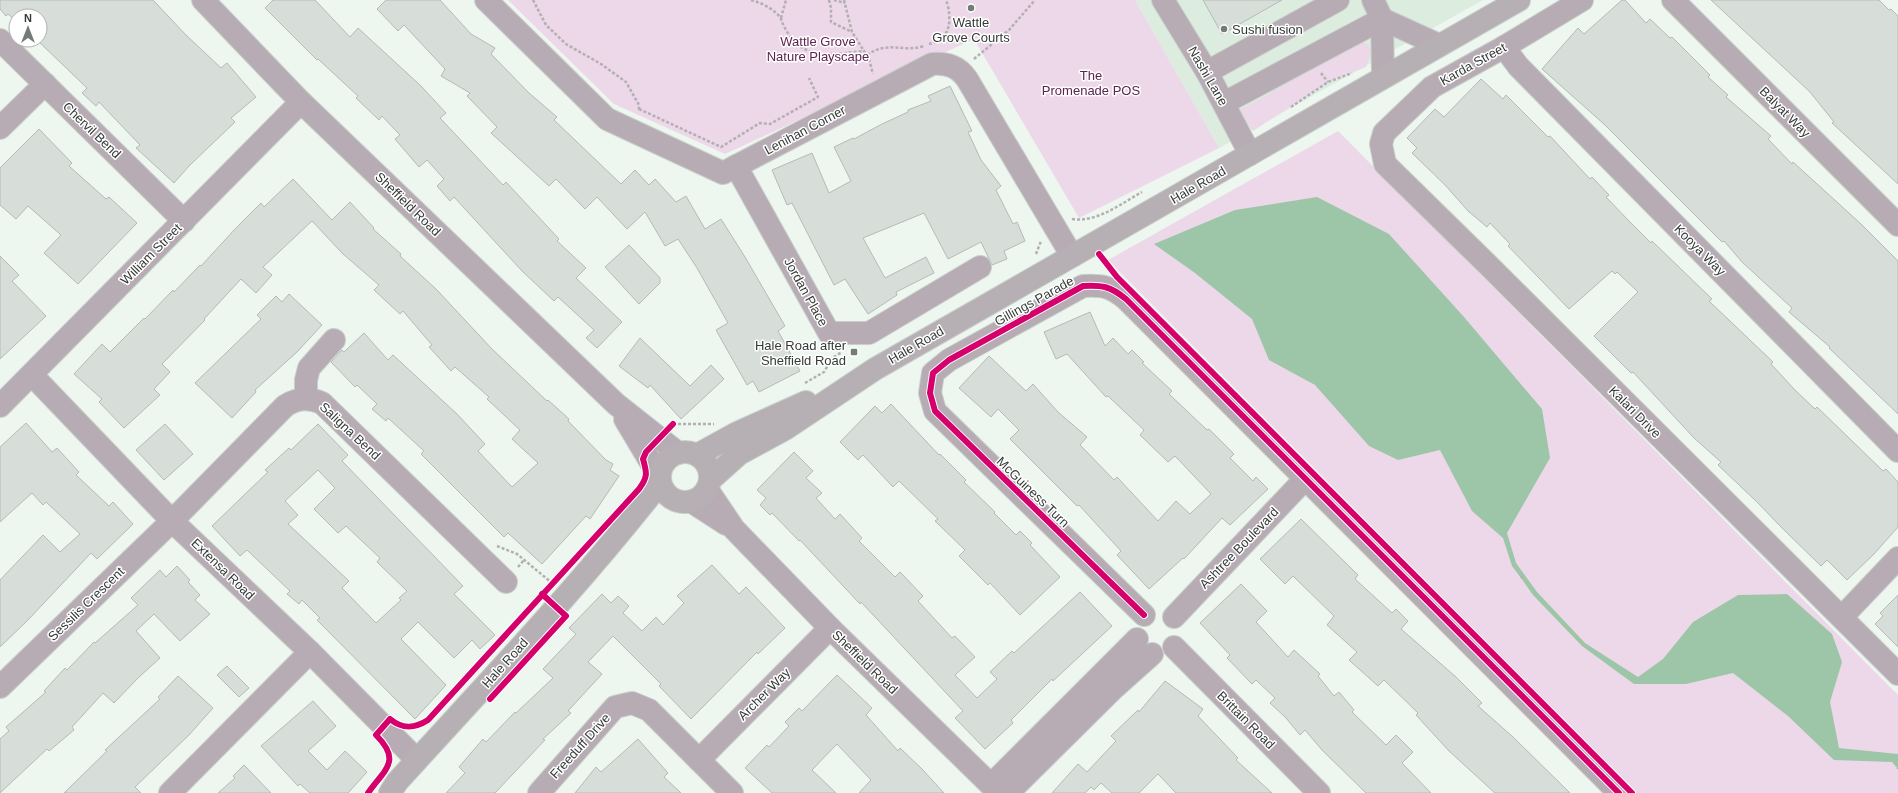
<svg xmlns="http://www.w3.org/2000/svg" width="1898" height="793" font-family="Helvetica,sans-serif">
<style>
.built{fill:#dcede0}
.green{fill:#ecd8e8}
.water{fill:#9dc6a8}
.building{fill:#d7ded9;stroke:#b4bbb5;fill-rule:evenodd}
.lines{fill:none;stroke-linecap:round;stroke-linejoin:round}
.minor-casing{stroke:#c9d0cb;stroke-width:24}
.major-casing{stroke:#c9d0cb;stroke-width:24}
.path{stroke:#b4afb3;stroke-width:2.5;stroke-dasharray:3 2;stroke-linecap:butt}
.minor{stroke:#b7acb4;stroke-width:22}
.major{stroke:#b6afb4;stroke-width:22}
.cycleway-casing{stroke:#fff;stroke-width:8}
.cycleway{stroke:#d6006c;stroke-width:6}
.poi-dot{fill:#757c77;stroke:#fff;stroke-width:1.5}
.labels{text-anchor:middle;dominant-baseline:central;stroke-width:3;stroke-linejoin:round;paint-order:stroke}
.poi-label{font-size:13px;fill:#343b36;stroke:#fff}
.park-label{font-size:13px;fill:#5f2255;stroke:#fff}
.street-label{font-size:13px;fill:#343b36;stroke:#fff}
</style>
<rect width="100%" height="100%" fill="#edf6ef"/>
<polygon class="built" points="1135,0 1483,0 1219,148"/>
<g class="green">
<polygon points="508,0 1135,0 1219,148 1079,218 974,39 725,154 614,104"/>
<path d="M1361 42C1375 44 1370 57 1366 67L1328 82 1253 131 1238 111Z"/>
<polygon points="1338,131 1898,695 1898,793 1636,793 1108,260"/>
</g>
<polygon class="water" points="1317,197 1389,234 1464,317 1542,409 1550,458 1507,533 1516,563 1537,592 1585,643 1638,677 1663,659 1693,622 1738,595 1787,594 1832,634 1842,662 1830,702 1839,748 1898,754 1898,769 1892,762 1834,760 1788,716 1733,673 1686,684 1634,684 1582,646 1533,595 1521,578 1512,566 1503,538 1472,511 1440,450 1398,460 1369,446 1315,385 1269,360 1252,319 1195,273 1154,244 1235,210"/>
<g class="building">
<polygon points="0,0 153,0 186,35 221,68 227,63 256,97 231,118 235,122 189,166 174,183 136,148 140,145 99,102 96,106 82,93 87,88 37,40 40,40 40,16 16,16 16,21 8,14 6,16 0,9"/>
<polygon points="273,0 315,0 350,37 358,28 421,86 446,113 440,118 503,185 506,182 559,239 557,241 586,268 576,278 622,322 597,348 586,338 594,330 558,297 554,301 522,271 454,197 450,201 437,186 444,179 427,160 419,167 395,139 400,135 382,116 379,120 356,98 358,96 318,59 317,60 265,8"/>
<polygon points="386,0 440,0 471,34 495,48 491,54 529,93 557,117 554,120 621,184 635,170 649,185 655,179 676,202 686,196 705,229 721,219 745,257 785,326 778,331 800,371 759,392 753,381 747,385 716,330 728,323 697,268 678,239 665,246 645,212 627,229 597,197 585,209 556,179 549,186 491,133 497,127 467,96 470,93 441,76 445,69 404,25 398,31 377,9"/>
<polygon points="1203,0 1282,0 1222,34"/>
<polygon points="1622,0 1625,0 1646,23 1650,19 1670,38 1672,37 1710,75 1708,77 1728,95 1726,97 1771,136 1768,139 1792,164 1793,162 1861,224 1898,261 1898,414 1829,348 1830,347 1789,312 1792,308 1742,262 1724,241 1722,242 1605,125 1542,69 1578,28 1584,34"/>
<polygon points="1711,0 1879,0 1889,10 1891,9 1898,16 1898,184 1832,123 1834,122 1810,92"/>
<polygon points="1481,79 1503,99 1506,95 1548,137 1550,136 1590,179 1592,177 1609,195 1606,197 1630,222 1651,243 1652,241 1712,299 1709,301 1773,362 1771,364 1794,389 1815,409 1817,407 1883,471 1886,469 1898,482 1898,527 1874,554 1847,580 1827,560 1821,566 1782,528 1757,502 1718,465 1721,462 1694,438 1633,372 1631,373 1594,336 1638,292 1617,272 1615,274 1612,271 1569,309 1508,246 1510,244 1490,223 1487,227 1468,211 1446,186 1412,153 1417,148 1407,138 1435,109 1444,117"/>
<polygon points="950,86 972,131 968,132 981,160 1001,186 996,190 1013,224 1017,222 1025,241 1004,251 1007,259 992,265 981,242 948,259 924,213 863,238 885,278 926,257 934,273 896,292 897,295 868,314 845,279 834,285 792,203 787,205 772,170 812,153 829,193 851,181 834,147 853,138 854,139 882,124 908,112 908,110 931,101 928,96"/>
<polygon points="39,129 72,163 69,166 106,199 109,197 137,223 78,284 44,253 61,235 28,206 16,219 0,205 0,168"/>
<polygon points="293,179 332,220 350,202 374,228 373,229 401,254 400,256 436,289 492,349 547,401 548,400 569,419 568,421 606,460 613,464 610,470 619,476 590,519 586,516 542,564 508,533 504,537 421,454 424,451 388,418 386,421 372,409 377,404 357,385 355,387 331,362 342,350 344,352 364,333 388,360 393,355 457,414 485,444 478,451 512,487 538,463 512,439 520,430 487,399 489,397 455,367 451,371 429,347 432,345 403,311 400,314 374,290 379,285 343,254 312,221 263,267 272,275 256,293 241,279 204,319 205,320 162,364 170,372 154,389 160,395 124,428 99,402 102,399 74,374 102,344 110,352 144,318 145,319 173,290 174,292 200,265 201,266 235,229 261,203 264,207"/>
<polygon points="629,245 660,278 660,283 639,304 605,267"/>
<polygon points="0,256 19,275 12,281 46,316 0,359"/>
<polygon points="289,294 322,325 297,352 255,390 256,392 232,418 195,383 261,319 257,315 276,296 282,302"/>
<polygon points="1090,312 1105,346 1113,338 1128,354 1132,350 1144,362 1142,363 1172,391 1169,394 1207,430 1209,429 1234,454 1230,458 1253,481 1256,477 1268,489 1230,525 1222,518 1184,559 1183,558 1149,589 1117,555 1121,551 1079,505 1077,506 1010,439 1019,430 998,409 991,417 959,388 989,356 1026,391 1033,384 1058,412 1087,437 1080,445 1114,480 1117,477 1158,521 1176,501 1190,514 1211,494 1175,456 1168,462 1140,435 1144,430 1108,396 1106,397 1067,354 1056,359 1044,332"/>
<polygon points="640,338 690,386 711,365 724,379 681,419 650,385 648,388 619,366"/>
<polygon points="891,404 939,455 940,454 966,480 964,482 995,512 994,513 1016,535 1020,531 1032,543 1030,545 1060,577 1020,615 990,583 988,585 959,556 965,550 935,521 938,519 899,481 893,487 863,455 858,460 840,442 875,406 882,413"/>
<polygon points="26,423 52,452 57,448 79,472 76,475 109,506 113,502 133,524 97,559 91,553 28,620 0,647 0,580 43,535 60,552 80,534 46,502 43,505 32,493 0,522 0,447"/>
<polygon points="165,424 193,454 164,480 136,450"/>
<path d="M318 424 348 455 342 461 463 586 454 594 495 635 480 649 472 640 454 658 418 622 401 639 446 685 415 719 317 620 320 618 302 600 299 604 287 594 290 591 247 550 240 556 212 526 268 472 265 470 289 448 291 450ZM318 470 335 488 314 509 338 533 346 526 380 558 377 562 407 591 399 598 401 600 376 623 342 588 349 581 288 524 298 515 285 501Z"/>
<polygon points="794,452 813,471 806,478 822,493 816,498 835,519 840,514 862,538 859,541 895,577 900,572 923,596 918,601 952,638 955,636 975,657 955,675 977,698 997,679 990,672 1012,651 1014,653 1080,592 1112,626 1053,681 1052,679 1011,720 1013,723 985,749 955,718 963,711 861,602 860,604 800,540 799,541 772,513 770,515 760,505 766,498 757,490"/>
<polygon points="1301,519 1358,575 1355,579 1392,613 1396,609 1408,621 1401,629 1456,677 1482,703 1478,706 1513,737 1570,793 1495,793 1449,751 1416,715 1418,713 1384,680 1378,686 1349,660 1357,652 1327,625 1334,616 1293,576 1285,584 1260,559"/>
<polygon points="712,565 739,594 746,587 785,628 758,654 757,652 691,719 659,686 661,684 613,636 588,662 602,674 568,711 571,713 543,739 545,740 495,793 446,793 465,773 459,767 483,739 486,742 515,712 516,713 553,678 543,669 576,634 569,628 602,594 611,603 618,596 629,606 623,613 642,631 656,617 663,625 684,603 677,596"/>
<polygon points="177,566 190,580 188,582 200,595 195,600 210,614 180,641 154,614 136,631 160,658 138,678 114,703 103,693 72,727 74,730 49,751 47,749 0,793 0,739 9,731 6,727 46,692 44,691 65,668 67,670 94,642 95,643 138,605 131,598 160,570 166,577"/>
<polygon points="1241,584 1267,611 1256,622 1288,657 1294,650 1320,674 1318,676 1334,696 1339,692 1354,710 1352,712 1386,745 1396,735 1413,752 1402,763 1431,793 1366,793 1322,750 1305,730 1300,735 1286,718 1270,703 1275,698 1256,680 1252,684 1227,658 1230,655 1200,623"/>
<polygon points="1898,595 1898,647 1875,624 1883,616 1880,613"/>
<polygon points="227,666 249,688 239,697 217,675"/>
<polygon points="837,675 872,708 866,715 898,751 900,748 922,769 944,793 859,793 871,780 837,744 812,770 836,793 772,793 745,768 767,745 769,747 789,726 785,722 799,708 802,711"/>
<polygon points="178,676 213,708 189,735 135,787 141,793 64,793 107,751 105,750 160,699 158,697"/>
<polygon points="1165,681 1203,709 1198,716 1238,758 1236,760 1272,793 1176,793 1158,774 1139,793 1112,793 1101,783 1094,790 1091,787 1085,793 1052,793 1078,764 1087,772 1116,741 1111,736 1138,710 1139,712"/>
<polygon points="313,701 336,726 308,751 327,770 345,751 367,772 348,793 310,793 300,784 298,786 261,746"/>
<polygon points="638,739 668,773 664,777 681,793 575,793 596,767 601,772"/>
<polygon points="244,765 271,793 218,793 235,778 233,776"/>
</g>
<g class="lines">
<defs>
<g id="minor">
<polyline points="203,0 301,102 616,404 678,453"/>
<path d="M486 0 607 119 723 173 932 64C947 63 958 66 967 79L1072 256"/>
<polyline points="1163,0 1207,72 1250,154"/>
<polyline points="1582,0 1504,47 1432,87 1384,133 1381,144 1385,164 1486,263 1898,674"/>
<polyline points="1673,0 1898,225"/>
<polyline points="0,40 184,221"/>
<polyline points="1504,47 1518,66 1898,451"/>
<polyline points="1207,72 1338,0"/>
<polyline points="1383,76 1382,19 1439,45"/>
<polyline points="1224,103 1382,19 1373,0"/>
<polyline points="0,128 45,84"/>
<polyline points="736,166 829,333 869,333 980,267"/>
<polyline points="32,375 172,521 310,652 417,760"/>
<polyline points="306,399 306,380 309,368 334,340"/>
<polyline points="0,406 301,102"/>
<polyline points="625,419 659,476"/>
<polyline points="707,489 734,529 830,628 999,793"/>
<polyline points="692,502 726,524"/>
<path d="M1144 615 935 411 930 393 933 373 949 360 1083 286C1102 285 1110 286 1126 299L1619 793"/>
<polyline points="1174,617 1305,479"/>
<polyline points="1842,617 1898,558"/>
<polyline points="1174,647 1319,793"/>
<path d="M0 687 172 521 285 406C297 398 308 397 322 403L506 582"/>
<polyline points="699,760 830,628"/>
<polyline points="991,785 1137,639"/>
<polyline points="170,793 310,652"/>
<polyline points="539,793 615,707 632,703 649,710 732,793"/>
<polyline points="1008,793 1114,688 1152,654"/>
</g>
<g id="major">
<circle cx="685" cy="477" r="25"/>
<polyline points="697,455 737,433 806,402"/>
<polyline points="710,480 739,454 785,429 875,369 1519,0"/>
<path d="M390 793 397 782C486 684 578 588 660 483"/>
</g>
</defs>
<use href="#minor" class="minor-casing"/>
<use href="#major" class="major-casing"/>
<g class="path">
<polyline points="533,0 546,25 566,44 601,64 626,82 639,105 639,110"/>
<path d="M751 0C762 3 772 8 780 17 782 20 782 23 784 26 788 35 797 46 807 50 825 58 846 52 865 51"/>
<polyline points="829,0 831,8 831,22 852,32"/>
<polyline points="834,0 845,3"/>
<polyline points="844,0 852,32 869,59 873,74"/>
<polyline points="781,18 786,0"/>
<path d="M929 44C933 43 940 40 943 37 952 28 950 10 946 0"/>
<path d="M867 55C889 40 901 53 924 46"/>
<polyline points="974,59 1009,30 1035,0"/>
<polyline points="1321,73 1328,82"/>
<polyline points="1291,107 1328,82 1352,73"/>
<polyline points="639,109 721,147 760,123 770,124 818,97 809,78"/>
<path d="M1072 219C1097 223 1122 203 1142 192"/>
<polyline points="1036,254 1041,241"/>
<polyline points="805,383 824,372 832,358 842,352"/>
<polyline points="673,424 714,424"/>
<polyline points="497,546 517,554 552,583"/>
<polyline points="518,567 524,560"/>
<polyline points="1521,578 1524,574"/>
<polyline points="1898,769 1898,768"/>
</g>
<use href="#minor" class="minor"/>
<use href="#major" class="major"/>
<defs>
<g id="cycleway">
<polyline points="1099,254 1117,277 1632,793"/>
<path d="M1144 615 935 411 930 393 933 373 949 360 1083 286C1102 285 1110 286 1126 299L1619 793"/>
<polyline points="490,699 566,616 542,594"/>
<path d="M368 793C385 769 402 761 376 735L390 719C402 729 414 729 428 720L639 489C648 477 647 473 643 459L646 452 673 424"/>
</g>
</defs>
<use href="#cycleway" class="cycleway-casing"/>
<use href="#cycleway" class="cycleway"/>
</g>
<g class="poi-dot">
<circle cx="971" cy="8" r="4"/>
<circle cx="1224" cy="29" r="4"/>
<rect x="850" y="348" width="8" height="8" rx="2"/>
</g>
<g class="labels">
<g class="poi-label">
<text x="971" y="22">Wattle<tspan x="971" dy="15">Grove Courts</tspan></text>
<text x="1232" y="29" text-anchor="start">Sushi fusion</text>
<text x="846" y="345" text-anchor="end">Hale Road after<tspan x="846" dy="15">Sheffield Road</tspan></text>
</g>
<g class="park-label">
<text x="818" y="41">Wattle Grove<tspan x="818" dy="15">Nature Playscape</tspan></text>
<text x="1091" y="75">The<tspan x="1091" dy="15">Promenade POS</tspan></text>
</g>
<g class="street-label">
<text transform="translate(1473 64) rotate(-29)">Karda Street</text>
<text transform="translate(1208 76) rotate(60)">Nashi Lane</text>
<text transform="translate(1785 112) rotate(45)">Balyat Way</text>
<text transform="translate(92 130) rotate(44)">Chervil Bend</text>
<text transform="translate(805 130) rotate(-28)">Lenihan Corner</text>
<text transform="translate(1198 185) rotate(-30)">Hale Road</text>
<text transform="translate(408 204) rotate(44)">Sheffield Road</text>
<text transform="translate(1700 250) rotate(45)">Kooya Way</text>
<text transform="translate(151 254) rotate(-45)">William Street</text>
<text transform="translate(806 292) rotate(61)">Jordan Place</text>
<text transform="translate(1034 301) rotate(-29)">Gillings Parade</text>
<text transform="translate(916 345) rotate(-30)">Hale Road</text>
<text transform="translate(1635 412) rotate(45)">Kalari Drive</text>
<text transform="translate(350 431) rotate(43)">Saligna Bend</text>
<text transform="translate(1033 492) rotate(44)">McGuiness Turn</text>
<text transform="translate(1239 548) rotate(-46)">Ashtree Boulevard</text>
<text transform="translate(223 569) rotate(44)">Extensa Road</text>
<text transform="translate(86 604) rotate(-44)">Sessilis Crescent</text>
<text transform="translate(865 662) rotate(44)">Sheffield Road</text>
<text transform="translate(505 663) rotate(-48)">Hale Road</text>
<text transform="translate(764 694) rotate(-45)">Archer Way</text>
<text transform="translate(1246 720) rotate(45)">Brittain Road</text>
<text transform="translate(580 746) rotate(-48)">Freeduff Drive</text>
</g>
</g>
<g transform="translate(28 28)"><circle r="19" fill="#ffffff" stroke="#aeb1af"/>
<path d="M0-3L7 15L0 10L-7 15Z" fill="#757c77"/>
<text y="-6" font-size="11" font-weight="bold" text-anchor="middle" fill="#343b36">N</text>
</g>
</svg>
